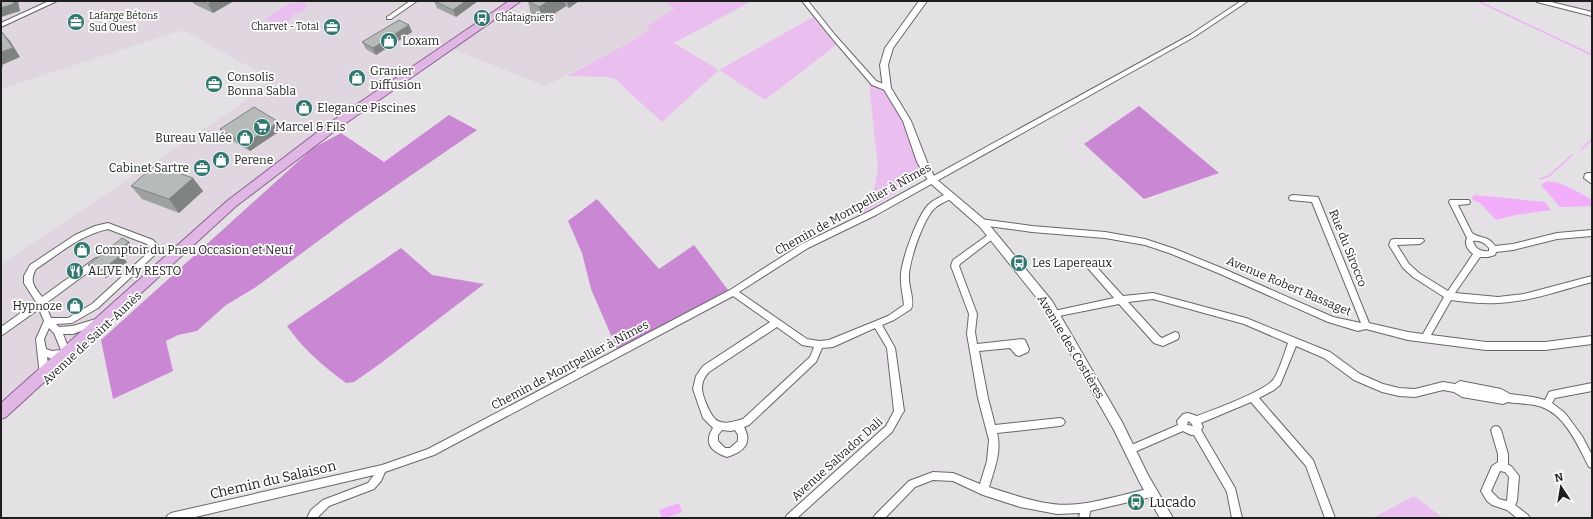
<svg xmlns="http://www.w3.org/2000/svg" width="1593" height="519" font-family="Bitter,serif">
<style>
.built{fill:#dfd6e0}
.green{fill:#eabeef}
.forest{fill:#ca87d3}
.water{fill:#f2adfb}
.lines{fill:none;stroke-linecap:round;stroke-linejoin:round}
.stream{stroke:#f2adfb;stroke-width:1.5}
.minor-casing{stroke:#696669;stroke-width:2}
.tertiary-casing{stroke:#696669;stroke-width:2}
.primary-casing{stroke:#8e6193;stroke-width:2}
.minor{fill:#fff;fill-rule:evenodd}
.tertiary{fill:#fff;fill-rule:evenodd}
.primary{fill:#dfb6e4;fill-rule:evenodd}
.wall{fill:#9da1a0}
.shaded-wall{fill:#7f8382}
.building{fill:#b6bbba;stroke:#7f8382}
.labels{text-anchor:middle;dominant-baseline:central;stroke-width:3.5;stroke-linejoin:round;paint-order:stroke}
.far-poi-label{font-size:10px;fill:#1f1e1f;stroke:#fff;text-anchor:start}
.poi-label{font-size:12px;fill:#1f1e1f;stroke:#fff;text-anchor:start}
.street-label{font-size:12px;fill:#1f1e1f;stroke:#fff}
.near-street-label{font-size:14px;fill:#1f1e1f;stroke:#fff}
.near-poi-label{font-size:14px;fill:#1f1e1f;stroke:#fff;text-anchor:start}
</style>
<rect width="100%" height="100%" fill="#e4e1e5"/>
<g class="built">
<polygon points="1,1 664,1 676,9 647,26 650,28 627,44 545,86 443,45 320,131 278,162 225,204 95,316 1,405 1,264 254,95 249,92 271,79 183,30 1,89"/>
<polygon points="1532,1 1592,1 1592,16"/>
</g>
<g class="green">
<polygon points="664,1 752,1 674,43 719,70 813,17 836,45 765,100 719,70 662,122 630,93 617,80 609,77 567,76 627,44 650,29 646,26 675,9"/>
<path d="M304 2 307 6 300 13 298 12 290 16 292 18C284 22 274 28 267 19L270 15 291 3Z"/>
<polygon points="869,83 883,89 902,120 923,176 863,213 875,186 878,169"/>
<polygon points="1414,496 1443,518 1373,518"/>
</g>
<g class="forest">
<polygon points="1139,106 1219,173 1144,199 1084,144"/>
<polygon points="449,115 477,130 352,216 256,287 226,305 197,331 178,335 166,341 173,371 113,399 101,340 313,148 341,133 384,162"/>
<polygon points="597,199 659,269 694,245 728,290 617,349 591,289 582,253 568,221"/>
<path d="M401 248 432 275 484 284 381 363 354 382 346 383C323 366 303 349 287 326Z"/>
</g>
<g class="water">
<path d="M1547 181C1563 182 1578 192 1592 200V206L1560 207 1541 185Z"/>
<polygon points="1475,195 1545,202 1551,210 1516,215 1496,220 1480,203 1473,200 1472,197"/>
<polygon points="679,503 682,512 666,518 662,518 659,510"/>
</g>
<g class="lines">
<g class="stream">
<polyline points="1478,1 1592,55"/>
<polyline points="1581,150 1592,139"/>
<polyline points="1540,179 1549,176 1572,155"/>
</g>
<defs>
<g id="minor">
<polygon points="49,1 57,1 1,27 1,23"/>
<polygon points="410,1 417,1 391,19 387,19 387,17"/>
<polygon points="802,1 808,1 835,35 876,81 889,86 889,90 885,90 872,85 831,37"/>
<path d="M1241 1H1248L1194 37 876 215 808 248 739 292 807 339 819 341 829 340 888 316 904 305C903 295 900 285 901 274 902 259 917 217 928 205 933 200 943 195 950 193L954 196 953 198C947 201 939 204 934 209 923 220 908 263 909 279 909 288 915 301 911 309L894 320 882 325 895 348 904 411 902 414 892 432 797 518H785L787 515 886 426 894 411 887 348 875 328 833 347 822 348 816 362 749 425 744 427C753 444 743 452 727 457 712 452 703 444 713 428L703 418 693 389 696 376 703 366 770 322 733 296 434 455 385 472 381 481 374 489 329 506 317 518H307L311 510 323 500 368 483 374 475 191 518H166L168 515 171 513 382 465 428 449 730 290 802 244 870 211 1190 35ZM777 327 802 345 814 347 810 357 743 419C735 421 726 425 718 421 711 418 702 396 702 388 702 382 705 376 709 372ZM722 430 731 431 735 430 738 435V441L730 448H725L718 441V435Z"/>
<polygon points="1536,1 1547,1 1592,12 1592,16 1537,2"/>
<polygon points="1588,173 1592,173 1592,184 1584,178 1585,174"/>
<path d="M1293 195 1318 197 1369 323 1408 332 1423 334 1444 297 1413 277 1403 268 1389 245 1391 240 1394 239H1423L1424 241 1420 244 1397 245 1409 264 1419 273 1448 291 1473 254C1468 250 1464 244 1467 238L1449 202 1450 200H1469L1470 202 1469 204 1458 205 1472 233C1480 239 1488 235 1495 246L1513 244 1557 233 1592 230V236L1557 239 1513 250 1496 252 1495 255 1488 257H1480L1455 293 1498 297 1524 294 1592 276V282C1561 290 1529 302 1498 303 1482 304 1466 302 1451 300L1431 335 1486 342H1545L1592 336V344L1545 350H1486L1408 340 1366 329 1358 331 1328 322 1218 273 1169 253 1145 245 1105 238 1032 232 980 225 976 222 980 219 1032 226 1105 232 1145 239 1175 249 1224 269 1333 317 1361 323 1312 202 1290 200 1289 198 1290 196ZM1473 241C1480 240 1485 243 1489 248V251C1481 252 1475 249 1473 241Z"/>
<path d="M108 223 153 240 161 249 98 308 72 323 56 324 59 327 73 326 99 318 102 319 103 321 102 323 73 334H63L72 357 71 360 68 361 65 360 64 357 52 359 47 357C48 364 49 369 46 376L43 377 40 376 36 339 44 321 39 309 1 336V327L36 302 24 283V276L30 265 75 235 95 226ZM108 229 147 244 152 249 92 304 68 318H51L45 304 102 262 103 260 102 258H96L42 297C34 286 29 282 36 269 59 254 80 235 108 229ZM49 328 54 333 61 350 52 351 46 349 44 339Z"/>
<path d="M992 232 995 233 996 235 995 237 960 264 959 266 977 314 975 332 977 344 1022 339 1025 340 1029 349 1028 352 1019 356 1016 355 1010 348 979 351 988 398 995 425 1060 418 1063 419 1065 422 1063 425 1060 426 997 433C1002 451 994 470 989 487 1017 496 1049 508 1079 504 1103 501 1129 493 1152 488L1155 490 1157 493 1155 496 1090 511 1089 518H1079L1080 513 1057 514 1020 507 983 495 953 481 933 480 915 487 885 518H873L875 515 909 481 933 472 953 473 980 484 987 461 989 440 978 398 967 334 969 314 951 266 953 260Z"/>
<path d="M1089 261 1092 262 1123 296 1153 293 1246 318 1330 352 1360 374 1383 384 1399 388 1415 389 1443 382 1455 384 1460 381 1501 389 1510 394 1533 397 1545 400 1549 392 1552 391 1592 383V391L1555 398 1552 403 1565 413 1582 436 1592 455V468L1589 467C1578 446 1566 416 1542 407 1531 403 1519 404 1508 402L1503 404 1462 397 1454 392 1443 390 1415 397 1399 396 1382 392 1354 380 1324 358 1296 346 1280 385 1274 390 1259 398 1313 460 1335 518H1325L1306 466 1251 402 1201 423 1203 427 1201 430 1235 488 1242 518H1232L1227 492 1194 435H1191L1183 431 1130 454 1127 453 1125 450 1127 447 1178 425 1177 421 1183 414 1188 413 1197 416C1213 410 1263 392 1273 380 1278 374 1285 352 1288 343L1244 324 1153 299 1128 302 1160 337 1162 338 1175 332 1178 333 1179 336 1178 339 1163 346 1154 343 1119 304 1054 317 1051 316 1050 314 1051 312 1054 311 1114 298 1086 266 1085 264 1086 262ZM1188 421 1191 423 1193 426 1187 425Z"/>
<path d="M1496 426 1499 427 1501 430 1508 454V465L1511 466 1519 476 1517 501 1515 505 1528 515 1530 518H1517L1507 510 1492 505 1487 501 1481 491 1492 466 1498 462V454L1491 430 1493 427ZM1500 471 1505 472 1509 477 1507 501 1499 499 1491 491Z"/>
</g>
<polygon id="tertiary" points="919,1 927,1 893,48 888,65 891,88 911,121 927,162 935,178 986,221 1052,301 1122,422 1148,475 1173,518 1160,518 1140,483 1114,430 1044,307 980,227 929,182 917,162 903,121 883,88 880,65 885,48"/>
<polygon id="primary" points="509,1 521,1 336,130 235,207 6,417 1,419 1,403 227,201 328,124"/>
</defs>
<use href="#minor" class="minor-casing"/>
<use href="#tertiary" class="tertiary-casing"/>
<use href="#primary" class="primary-casing"/>
<use href="#minor" class="minor"/>
<use href="#tertiary" class="tertiary"/>
<use href="#primary" class="primary"/>
</g>
<g class="wall">
<polygon points="192,1 234,1 213,13 194,4"/>
<polygon points="434,1 478,1 456,17 437,8"/>
<polygon points="528,1 579,1 569,8 566,6 543,21 531,14"/>
<polygon points="409,25 412,32 376,55 366,49 362,42"/>
<polygon points="220,129 283,129 250,151 224,136"/>
<polygon points="131,186 203,191 179,213 142,199"/>
<polygon points="129,242 135,249 123,258 127,262 106,278 95,271 88,265"/>
</g>
<g class="shaded-wall">
<polygon points="13,1 18,1 20,11 1,17 1,8"/>
<polygon points="213,1 234,1 213,13 208,4"/>
<polygon points="466,1 478,1 456,17 453,10"/>
<polygon points="549,1 564,1 566,6 543,21 539,7"/>
<polygon points="567,1 579,1 569,8"/>
<polygon points="409,25 412,32 376,55 373,48"/>
<polygon points="2,32 10,41 20,57 2,65 3,67 1,68"/>
<polygon points="279,122 283,129 250,151 245,144"/>
<polygon points="193,178 203,191 179,213 169,199"/>
<polygon points="129,242 135,249 123,258 127,262 106,278 100,272 115,252"/>
</g>
<g class="building">
<polygon points="1,1 13,1 14,4 1,8"/>
<polygon points="201,1 213,1 208,4"/>
<polygon points="434,1 466,1 453,10"/>
<polygon points="528,1 549,1 539,7"/>
<polygon points="399,20 409,25 373,48 362,42"/>
<polygon points="1,32 2,32 13,48 1,52"/>
<polygon points="254,107 279,122 245,144 220,129"/>
<polygon points="155,165 193,178 169,199 131,186"/>
<polygon points="122,238 129,242 115,252 121,255 100,272 88,265"/>
</g>
<defs>
<symbol id="bus-disc" viewBox="-11 -11 22 22"><circle r="9.5" fill="#33786e" stroke="#fff"/><path d="M-5-6H5V4H4V6H2V4H-2V6H-4V4H-5ZM-3.5-4V0h7V-4ZM-3.5 1.2v1.5H-2V1.2ZM2 1.2v1.5H3.5V1.2Z" fill="#fff"/></symbol>
<symbol id="office-disc" viewBox="-11 -11 22 22"><circle r="9.5" fill="#33786e" stroke="#fff"/><path d="M-6-3h4V-5.5h4V-3h4V5H-6ZM-1-4.5V-3h2v-1.5ZM-6 0V1H6V0Z" fill="#fff"/></symbol>
<symbol id="shop-disc" viewBox="-11 -11 22 22"><circle r="9.5" fill="#33786e" stroke="#fff"/><path d="M-5-2.5h2.3a2.7 3.5 0 0 1 5.4 0H5L5.5 6h-11ZM-1.5-2.5h3a1.5 2.3 0 0 0-3 0Z" fill="#fff"/></symbol>
<symbol id="supermarket-disc" viewBox="-11 -11 22 22"><circle r="9.5" fill="#33786e" stroke="#fff"/><path d="M-6-5.5h2.5l.6 2H6L4.5 2H-2.5L-4.4-4H-6ZM-1.5 3.2a1.3 1.3 0 1 0 .1 0ZM3 3.2a1.3 1.3 0 1 0 .1 0Z" fill="#fff"/></symbol>
<symbol id="restaurant-disc" viewBox="-11 -11 22 22"><circle r="9.5" fill="#33786e" stroke="#fff"/><path d="M-5-6h1v4h1v-4h1v4h1v-4h1v5L-1.5 .5V6h-2V.5L-5-1ZM5-6V6H3V1.5H1.5Q1.5-4 5-6Z" fill="#fff"/></symbol>
</defs>
<g fill-rule="evenodd">
<use href="#bus-disc" x="472" y="8" width="20" height="20"/>
<use href="#office-disc" x="66" y="12" width="20" height="20"/>
<use href="#office-disc" x="322" y="17" width="20" height="20"/>
<use href="#shop-disc" x="379" y="31" width="20" height="20"/>
<use href="#shop-disc" x="347" y="68" width="20" height="20"/>
<use href="#office-disc" x="204" y="74" width="20" height="20"/>
<use href="#shop-disc" x="294" y="98" width="20" height="20"/>
<use href="#supermarket-disc" x="252" y="117" width="20" height="20"/>
<use href="#shop-disc" x="235" y="128" width="20" height="20"/>
<use href="#shop-disc" x="211" y="150" width="20" height="20"/>
<use href="#office-disc" x="192" y="158" width="20" height="20"/>
<use href="#shop-disc" x="72" y="240" width="20" height="20"/>
<use href="#bus-disc" x="1009" y="253" width="20" height="20"/>
<use href="#restaurant-disc" x="65" y="261" width="20" height="20"/>
<use href="#shop-disc" x="65" y="296" width="20" height="20"/>
<use href="#bus-disc" x="1126" y="492" width="20" height="20"/>
</g>
<g class="labels">
<g class="far-poi-label">
<text x="89" y="16">Lafarge Bétons<tspan x="89" dy="12">Sud Ouest</tspan></text>
<text x="495" y="18">Châtaigniers</text>
<text x="319" y="27" text-anchor="end">Charvet - Total</text>
</g>
<g class="poi-label">
<text x="402" y="41">Loxam</text>
<text x="370" y="71">Granier<tspan x="370" dy="14">Diffusion</tspan></text>
<text x="227" y="77">Consolis<tspan x="227" dy="14">Bonna Sabla</tspan></text>
<text x="317" y="108">Elegance Piscines</text>
<text x="275" y="127">Marcel &amp; Fils</text>
<text x="232" y="138" text-anchor="end">Bureau Vallée</text>
<text x="234" y="160">Perene</text>
<text x="189" y="168" text-anchor="end">Cabinet Sartre</text>
<text x="95" y="250">Comptoir du Pneu Occasion et Neuf</text>
<text x="1032" y="263">Les Lapereaux</text>
<text x="88" y="271">ALIVE My RESTO</text>
<text x="62" y="306" text-anchor="end">Hypnoze</text>
</g>
<g class="street-label">
<text transform="translate(853 209) rotate(-29)">Chemin de Montpellier à Nîmes</text>
<text transform="translate(1348 248) rotate(68)">Rue du Sirocco</text>
<text transform="translate(1289 286) rotate(23)">Avenue Robert Bassaget</text>
<text transform="translate(92 338) rotate(-43)">Avenue de Saint-Aunès</text>
<text transform="translate(1071 347) rotate(59)">Avenue des Costières</text>
<text transform="translate(570 365) rotate(-28)">Chemin de Montpellier à Nîmes</text>
<text transform="translate(837 459) rotate(-42)">Avenue Salvador Dali</text>
</g>
<g class="near-street-label">
<text transform="translate(273 480) rotate(-13)">Chemin du Salaison</text>
</g>
<g class="near-poi-label">
<text x="1149" y="502">Lucado</text>
</g>
</g>
<rect width="1593" height="519" fill="none" stroke="#1f1e1f" stroke-width="4"/>
<g transform="translate(1561 487) rotate(348)" stroke="#ffffff" stroke-width="3" paint-order="stroke">
<path d="M0-3L7 15L0 10L-7 15Z" fill="#1f1e1f"/>
<text y="-6" font-size="11" font-weight="bold" text-anchor="middle" fill="#1f1e1f">N</text>
</g>
</svg>
